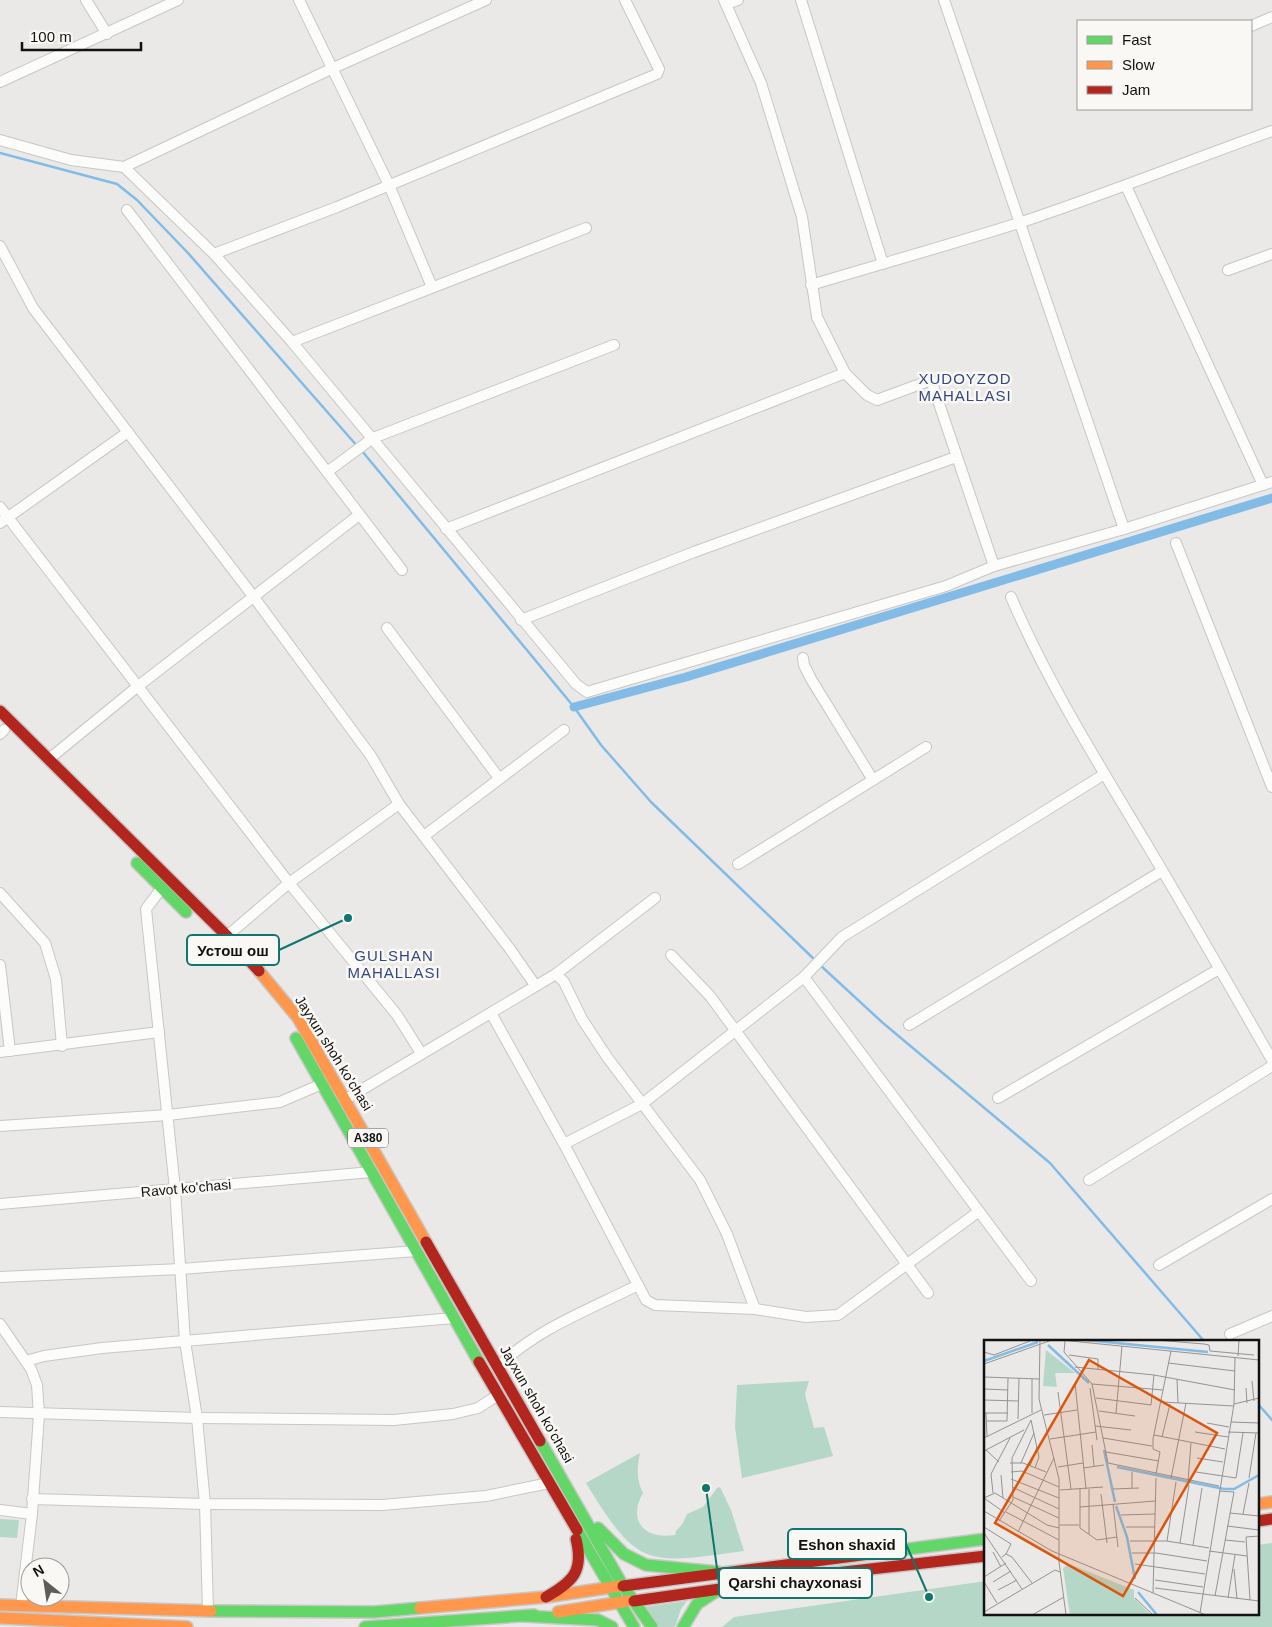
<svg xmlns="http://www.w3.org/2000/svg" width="1272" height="1627" font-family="Arial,sans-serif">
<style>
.green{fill:#b5d7c7}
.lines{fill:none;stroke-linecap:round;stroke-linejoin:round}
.stream{stroke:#82bce6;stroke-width:2.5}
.canal{stroke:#82bce6;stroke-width:9}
.street-casing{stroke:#c8c7c6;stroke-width:12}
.fast-casing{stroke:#c8c7c6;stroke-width:14}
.slow-casing{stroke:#c8c7c6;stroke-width:14}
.jam-casing{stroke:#c8c7c6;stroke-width:14}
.street{stroke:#fcfcfb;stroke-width:10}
.fast{stroke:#63d668;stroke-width:11}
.slow{stroke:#ff974d;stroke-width:11}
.jam{stroke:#b3261e;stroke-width:11}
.labels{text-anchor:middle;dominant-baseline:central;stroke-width:5;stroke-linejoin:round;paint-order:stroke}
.shield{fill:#f9f8f4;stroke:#585755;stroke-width:1}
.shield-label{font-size:12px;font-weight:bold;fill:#131211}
.street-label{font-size:14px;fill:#131211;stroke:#f9f8f4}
.neighbourhood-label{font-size:15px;letter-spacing:1px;fill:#354782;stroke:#f9f8f4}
.inset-river{fill:none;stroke:#82bce6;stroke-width:2.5}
.inset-road{fill:none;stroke:#949391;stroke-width:1}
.view{fill:#dd550c;fill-opacity:0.15;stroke:#dd550c;stroke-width:2.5}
.inset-edge{fill:none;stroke:#131211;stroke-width:2.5}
.leader{fill:none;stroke:#0f766e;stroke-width:2}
.callout-dot{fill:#0f766e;stroke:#f9f8f4;stroke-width:2}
.callout{fill:#f9f8f4;stroke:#0f766e;stroke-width:2}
.callout-label{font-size:15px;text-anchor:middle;font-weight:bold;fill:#131211}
</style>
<rect width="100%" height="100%" fill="#eae9e7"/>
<g class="green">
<polygon points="809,1381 805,1394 814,1428 824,1427 833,1456 742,1478 735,1427 737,1385"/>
<path d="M640 1453C637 1468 636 1479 643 1493 627 1521 645 1540 675 1535L676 1531 683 1523 687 1514 703 1507 717 1488 720 1487 731 1510 744 1551C647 1564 639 1570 586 1483Z"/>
<polygon points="0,1519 19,1520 17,1538 0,1537"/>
<polygon points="1272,1543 1272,1627 722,1627 734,1617 986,1581 986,1613 1258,1613 1258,1545"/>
<polygon points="687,1601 681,1609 675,1627 659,1627 645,1607"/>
</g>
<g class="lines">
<g class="stream">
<polyline points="0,153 117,184 137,200 188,253 358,447"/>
<polyline points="362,451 574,707 601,745 651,802 816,961"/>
<polyline points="820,965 883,1023 1050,1163 1204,1341"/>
<polyline points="1258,1404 1272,1420"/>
</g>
<polyline class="canal" points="574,707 686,677 1272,498"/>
<defs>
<g id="street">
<polyline points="86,0 107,34"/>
<polyline points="299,0 389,185 432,287"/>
<polyline points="724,0 761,83 802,217 817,317 845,373 867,395 877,400 931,380 994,566"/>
<polyline points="801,0 883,264"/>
<polyline points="944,0 1124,529"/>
<polyline points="726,4 738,0"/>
<polyline points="1251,26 1272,17"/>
<polyline points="0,82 178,0"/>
<polyline points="0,140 71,160 124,167 214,254 292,342 576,684 587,692 946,586 994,566 1124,529 1272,482"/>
<polyline points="124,167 331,69 486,0"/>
<polyline points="1126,186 1263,485"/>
<polyline points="127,210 402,570"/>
<polyline points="0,246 33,308 253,596 371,756 399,804 510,949 535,985"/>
<polyline points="214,254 337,207 657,74 659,69 625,0"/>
<polyline points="1228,270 1272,254"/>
<path d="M811 285C881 264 952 244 1022 222 1106 194 1188 161 1272 131"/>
<polyline points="292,342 586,228"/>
<polyline points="327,472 373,438 614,345"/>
<polyline points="0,507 289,883 397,1015 421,1053"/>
<polyline points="0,523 128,432"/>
<polyline points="446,529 845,373"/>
<polyline points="1176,543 1272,787"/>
<path d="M1011 597C1048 683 1098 763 1146 843 1189 915 1230 987 1272 1060"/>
<polyline points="521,620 694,552 956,457"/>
<polyline points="387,628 499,778"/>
<polyline points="803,658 804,665 811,679 873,780"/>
<polyline points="0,734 4,730"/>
<polyline points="49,759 137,687 359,515"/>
<polyline points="424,836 564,730"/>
<polyline points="738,864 926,747"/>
<polyline points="161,889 146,909 175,1189 185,1341 197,1418 205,1504 208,1611"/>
<polyline points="0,893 45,943 56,979 62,1046"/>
<polyline points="227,936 289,883 399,804"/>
<polyline points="671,955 710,996 928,1293"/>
<polyline points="0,965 10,1051"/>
<polyline points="556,974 564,982 582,1019 607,1057 700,1180 727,1234 755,1309"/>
<polyline points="804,977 1031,1281"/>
<polyline points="491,1013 564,1144 638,1285 646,1300 655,1305 755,1309 806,1317 838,1315 978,1212"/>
<polyline points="909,1025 1162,871"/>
<polyline points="0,1052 159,1032"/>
<polyline points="998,1098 1219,969"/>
<polyline points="346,1099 556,974 655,898"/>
<polyline points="0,1126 168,1115 280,1102 322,1084"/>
<polyline points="564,1144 642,1104 804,977 842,937 1103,775"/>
<polyline points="1089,1180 1272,1066"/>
<polyline points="0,1204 372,1172"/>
<polyline points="1159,1265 1272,1199"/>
<polyline points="0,1277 181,1269 416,1251"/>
<polyline points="0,1324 31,1369 37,1385 39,1415 32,1514 21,1606"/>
<polyline points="1230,1334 1272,1316"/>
<polyline points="26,1361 44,1356 102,1348 454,1318"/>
<path d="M499 1366C536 1329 591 1309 638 1285"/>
<polyline points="0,1412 197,1418 394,1420 453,1414 478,1408 498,1395"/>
<polyline points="32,1499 205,1504 382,1505 486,1496 549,1483"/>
<polyline points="0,1510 32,1514"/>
</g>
<g id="fast">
<polyline points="137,863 186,912"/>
<polyline points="296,1038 479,1362"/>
<polyline points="540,1441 623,1586 652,1627"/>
<polyline points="598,1528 624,1554 646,1565 718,1572"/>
<polyline points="577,1530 634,1627"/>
<polyline points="877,1553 986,1539"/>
<polyline points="211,1611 374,1612 420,1608"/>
<polyline points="524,1616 598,1620 612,1627"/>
<polyline points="365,1627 534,1615"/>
<polyline points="683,1627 697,1604 720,1589"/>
</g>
<g id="slow">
<polyline points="259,971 298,1018 426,1242"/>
<polyline points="1258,1504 1272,1502"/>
<polyline points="0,1605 211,1611"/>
<polyline points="420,1608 546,1597 620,1586"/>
<polyline points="558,1612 628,1601"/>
<polyline points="0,1618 187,1627"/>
</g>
<g id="jam">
<polyline points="0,711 227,936 259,971"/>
<polyline points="426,1242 540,1441"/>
<polyline points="479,1362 577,1530"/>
<polyline points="1258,1521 1272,1519"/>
<polyline points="623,1586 877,1553"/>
<path d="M546 1597C573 1582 584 1571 576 1539"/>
<polyline points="634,1601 835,1573 986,1556"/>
</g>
</defs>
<use href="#street" class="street-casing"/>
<use href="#fast" class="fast-casing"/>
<use href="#slow" class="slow-casing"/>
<use href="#jam" class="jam-casing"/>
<use href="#street" class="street"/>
<use href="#fast" class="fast"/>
<use href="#slow" class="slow"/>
<use href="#jam" class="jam"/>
</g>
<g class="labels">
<rect class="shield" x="348" y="1128.5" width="40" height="19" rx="4"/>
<g class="shield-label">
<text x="368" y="1138">A380</text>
</g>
<g class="street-label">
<text transform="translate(334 1053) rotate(58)">Jayxun shoh ko'chasi</text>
<text transform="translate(186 1188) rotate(-5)">Ravot ko'chasi</text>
<text transform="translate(537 1404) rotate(60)">Jayxun shoh ko'chasi</text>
</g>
<g class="neighbourhood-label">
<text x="965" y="378">XUDOYZOD<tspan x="965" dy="17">MAHALLASI</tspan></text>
<text x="394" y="955">GULSHAN<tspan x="394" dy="17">MAHALLASI</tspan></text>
</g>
</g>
<g transform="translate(984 1340)">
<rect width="275" height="275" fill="#eae9e7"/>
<path d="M62 10 91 33H71L73 47 59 46ZM85 224 150 250V258L167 275H86L79 228Z" fill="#b5d7c7"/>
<path class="inset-river" d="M102 0 224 12M64 5 105 43M0 21 54 2M120 110 131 162M133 127 240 149H250L275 135M132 166 143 197 151 239M154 252 173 275"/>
<path class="inset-road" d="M56 0 55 59 75 139V222L82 275M77 0 275 20M172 0 220 4 225 5 226 11 270 15M81 1 80 12 108 44 124 123 235 146M0 12 10 15 46 1M85 15 114 19V29M254 16 255 0M184 23 251 31M0 24 68 0M91 27 170 35 251 50M0 37 55 39M193 39 194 63M268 41 270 61M91 43 102 149M108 44 179 50M106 48 113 100M262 48 263 63M0 49 24 50M74 52 87 149M112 58 167 65 170 35M0 60 34 61M178 62 250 66M250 64 275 58M115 71 151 76M0 73H24M2 73 3 97M48 73V39M132 73 138 6M60 75 93 70M34 79 35 38M47 80 55 117 51 128M3 81H23L24 38M247 82 275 83M223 83 245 87M111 86 147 90M211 92 244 97M244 92 275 93M170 95 241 109M178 97 186 64M0 98 57 70M119 98 168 106M66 99 112 92M108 105 110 126M2 110 15 122M0 111 40 90M122 112 175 121M213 118 239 122M26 123H39L62 132M37 123 50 93M46 126 53 107M74 127 99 123M99 128 120 125M27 132 38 131 75 147M212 132 252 138 259 93M172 134 176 112 169 109V99L187 11M17 135 19 158M187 138 202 63M265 138 272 93M27 139 75 158M204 141 207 103M28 147 75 169M148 148V132M96 149V188L113 200 133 197M105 149V194M129 149 155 148M76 150 119 147M9 153 7 134 26 98M117 154 123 203M29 157 75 178M0 158 11 153 63 185 75 188M0 158 21 173M129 164 134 207M96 167 171 161M0 171 68 211 222 275M275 171V194M22 172 75 200M246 173 275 176M259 174 265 143M137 175 171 174M15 181 29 160 28 118 47 80M76 185H95M243 186 275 190M0 187 27 204 22 214M142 187H171M34 192 70 118M0 193 38 249M241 200 261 202M146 201H183L225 208M183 201 192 142M196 203 205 145M209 205 218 148M225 211 263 216M9 212 17 227M148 213H172L223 221M18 217 22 214 28 217 48 243M151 224 221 234M250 229 253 259M0 237 22 223M171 240 219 247M0 242 13 263M9 242 27 231M171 248 275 261M14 250 33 240M169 253 172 138M231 256 250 152 235 151M151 258 169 275M244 258 251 215M266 260 262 197 275 196M0 272 71 230 76 232M216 273 250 64 251 17M48 275 80 257"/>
<path class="view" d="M105 20 233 93 139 256 11 183Z"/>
<rect width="275" height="275" class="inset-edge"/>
</g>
<path class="leader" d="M348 918L279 950M929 1597L906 1544M706 1488L719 1583"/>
<g class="callout-dot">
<circle cx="348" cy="918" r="5"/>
<circle cx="929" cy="1597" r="5"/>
<circle cx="706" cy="1488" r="5"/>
</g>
<g class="callout">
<rect x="187" y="935" width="92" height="30" rx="5"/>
<rect x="788" y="1529" width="118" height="30" rx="5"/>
<rect x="719" y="1568" width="153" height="30" rx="5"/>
</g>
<g class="callout-label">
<text x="233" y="956">Устош ош</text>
<text x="847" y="1550">Eshon shaxid</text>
<text x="795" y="1588">Qarshi chayxonasi</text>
</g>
<rect x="1077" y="20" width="175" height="90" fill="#f9f8f4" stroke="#9d9c99"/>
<rect x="1087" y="36" width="25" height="8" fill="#63d668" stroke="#9d9c99"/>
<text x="1122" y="45" font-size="15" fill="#131211">Fast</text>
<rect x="1087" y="61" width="25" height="8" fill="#ff974d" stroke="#9d9c99"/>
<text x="1122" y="70" font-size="15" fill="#131211">Slow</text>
<rect x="1087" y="86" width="25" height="8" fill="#b3261e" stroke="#9d9c99"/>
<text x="1122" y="95" font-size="15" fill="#131211">Jam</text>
<g transform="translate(45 1582) rotate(330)"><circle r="24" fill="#f9f8f4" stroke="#9d9c99"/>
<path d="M0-4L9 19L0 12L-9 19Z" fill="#5e5d5c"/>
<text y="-8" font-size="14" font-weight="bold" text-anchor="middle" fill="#131211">N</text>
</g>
<path d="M22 42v8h119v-8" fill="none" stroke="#131211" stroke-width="2.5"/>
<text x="30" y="42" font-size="15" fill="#131211" stroke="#f9f8f4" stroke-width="4" paint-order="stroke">100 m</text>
</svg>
